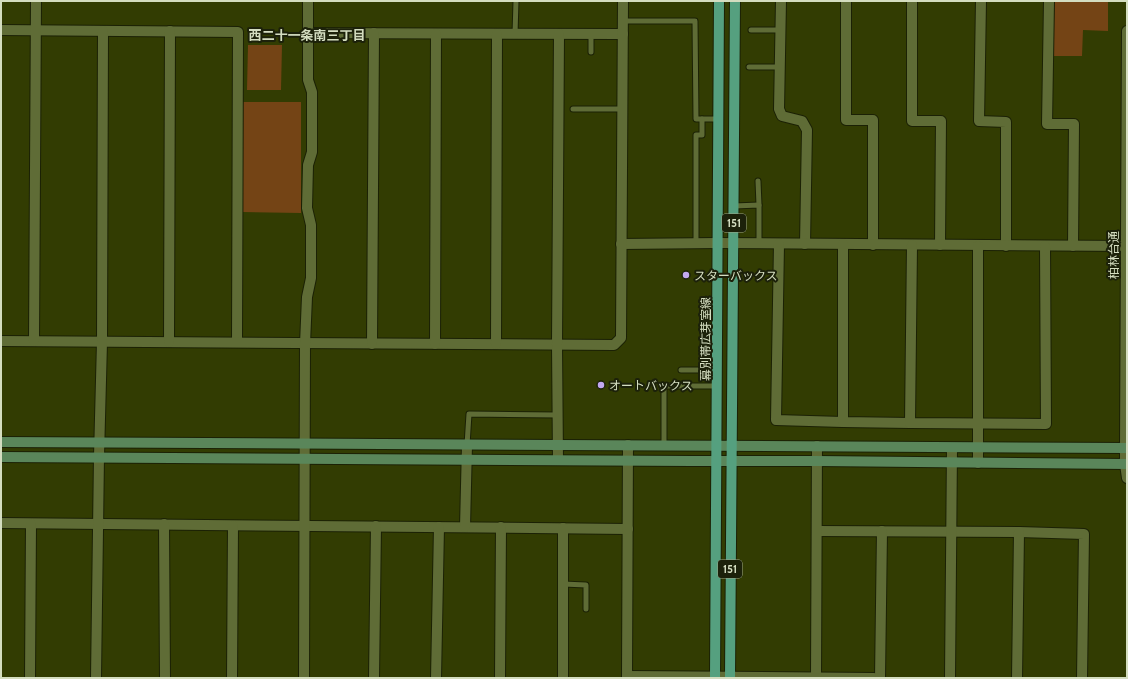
<svg xmlns="http://www.w3.org/2000/svg" width="1128" height="679" font-family="Cabin,'Noto Sans JP',sans-serif">
<style>
.green{fill:#744415}
.lines{fill:none;stroke-linecap:round;stroke-linejoin:round}
.lane-casing{stroke:#1b2105;stroke-width:7}
.street-casing{stroke:#1b2105;stroke-width:12}
.secondary-casing{stroke:#1b2105;stroke-width:12}
.primary-casing{stroke:#1b2105;stroke-width:12}
.lane{stroke:#5f6c36;stroke-width:5}
.street{stroke:#5f6c36;stroke-width:10}
.secondary{stroke:#5a865a;stroke-width:10}
.primary{stroke:#55a07f;stroke-width:10}
.poi-dot{fill:#c2a8f2;stroke:#1c210a;stroke-width:1.5}
.labels{text-anchor:middle;dominant-baseline:central;stroke-width:4;stroke-linejoin:round;paint-order:stroke}
.shield{fill:#1c210a;stroke:#9da589;stroke-width:1}
.shield-label{font-size:11px;font-weight:bold;fill:#d4ddc0}
.street-label{font-size:12px;fill:#d4ddc0;stroke:#1c210a}
.poi-label{font-size:12px;fill:#d4ddc0;stroke:#1c210a;text-anchor:start}
.neighbourhood-label{font-size:13px;font-weight:bold;fill:#d4ddc0;stroke:#1c210a}
</style>
<rect width="100%" height="100%" fill="#323c02"/>
<g class="green">
<polygon points="1053,1 1108,1 1108,31 1083,30 1082,56 1053,56"/>
<polygon points="248,45 282,45 281,90 247,90"/>
<polygon points="242,102 301,102 301,213 242,212"/>
</g>
<g class="lines">
<defs>
<g id="lane">
<polyline points="623,21 695,21 696,119 719,119"/>
<polyline points="751,30 780,30"/>
<polyline points="515,34 516,1"/>
<polyline points="591,52 591,34"/>
<polyline points="749,67 780,67"/>
<polyline points="573,109 622,109"/>
<polyline points="758,181 759,205"/>
<polyline points="734,206 759,205 759,243"/>
<polyline points="696,243 696,135 702,135 702,119"/>
<polyline points="681,370 717,370"/>
<polyline points="467,445 469,414 557,415"/>
<polyline points="664,445 664,386 717,386"/>
<polyline points="563,584 586,585 586,609"/>
</g>
<g id="street">
<polyline points="781,1 779,109 782,116 802,121 807,130 805,244"/>
<polyline points="846,1 846,120 873,120 873,245"/>
<polyline points="912,1 912,121 941,121 940,245"/>
<polyline points="981,1 979,121 1006,122 1006,246"/>
<polyline points="1049,1 1047,124 1074,124 1073,246"/>
<polyline points="1,30 238,32 237,342"/>
<polyline points="1127,31 1125,448 1125,464 1127,478"/>
<polyline points="307,33 623,34"/>
<polyline points="621,244 718,243 1126,246"/>
<polyline points="779,244 776,420 843,422"/>
<polyline points="843,244 843,422 910,423"/>
<polyline points="912,245 910,423 1046,424 1045,246"/>
<polyline points="1,341 614,345 621,338 623,1"/>
<polyline points="34,341 36,1"/>
<polyline points="169,342 170,31"/>
<polyline points="372,344 374,33"/>
<polyline points="435,344 436,34"/>
<polyline points="496,344 497,34"/>
<polyline points="558,460 557,345 559,34"/>
<polyline points="978,463 978,246"/>
<polyline points="1,523 628,529"/>
<polyline points="164,524 165,678"/>
<polyline points="465,527 467,445"/>
<polyline points="563,528 563,678"/>
<polyline points="817,531 1019,532 1084,534 1082,678"/>
<polyline points="627,676 874,678"/>
<polyline points="30,678 31,524"/>
<polyline points="96,678 99,456 102,342 103,31"/>
<polyline points="232,678 233,526"/>
<polyline points="304,678 305,344 307,297 311,278 311,225 307,208 308,165 312,152 312,92 308,80 308,1"/>
<polyline points="374,678 376,526"/>
<polyline points="436,678 439,527"/>
<polyline points="500,678 501,527"/>
<polyline points="627,678 628,445"/>
<polyline points="816,678 817,446"/>
<polyline points="880,678 882,531"/>
<polyline points="950,678 952,448"/>
<polyline points="1017,678 1019,532"/>
</g>
<g id="secondary">
<polyline points="1,442 1127,448"/>
<polyline points="1,457 692,461 817,461 1127,464"/>
</g>
<g id="primary">
<polyline points="715,678 719,1"/>
<polyline points="730,678 735,1"/>
</g>
</defs>
<use href="#lane" class="lane-casing"/>
<use href="#street" class="street-casing"/>
<use href="#secondary" class="secondary-casing"/>
<use href="#primary" class="primary-casing"/>
<use href="#lane" class="lane"/>
<use href="#street" class="street"/>
<use href="#secondary" class="secondary"/>
<use href="#primary" class="primary"/>
</g>
<g class="poi-dot">
<circle cx="686" cy="275" r="4"/>
<circle cx="601" cy="385" r="4"/>
</g>
<g class="labels">
<g class="shield">
<rect x="722" y="214" width="24" height="18" rx="3"/>
<rect x="718" y="560" width="24" height="18" rx="3"/>
</g>
<g class="shield-label">
<text x="734" y="223">151</text>
<text x="730" y="569">151</text>
</g>
<g class="street-label">
<text transform="translate(1113 255) rotate(-90)">柏林台通</text>
<text transform="translate(705 339) rotate(-90)">幕別帯広芽室線</text>
</g>
<g class="poi-label">
<text x="694" y="275">スターバックス</text>
<text x="609" y="385">オートバックス</text>
</g>
<g class="neighbourhood-label">
<text x="307" y="35">西二十一条南三丁目</text>
</g>
</g>
<rect width="1128" height="679" fill="none" stroke="#d4ddc0" stroke-width="4"/>
</svg>
